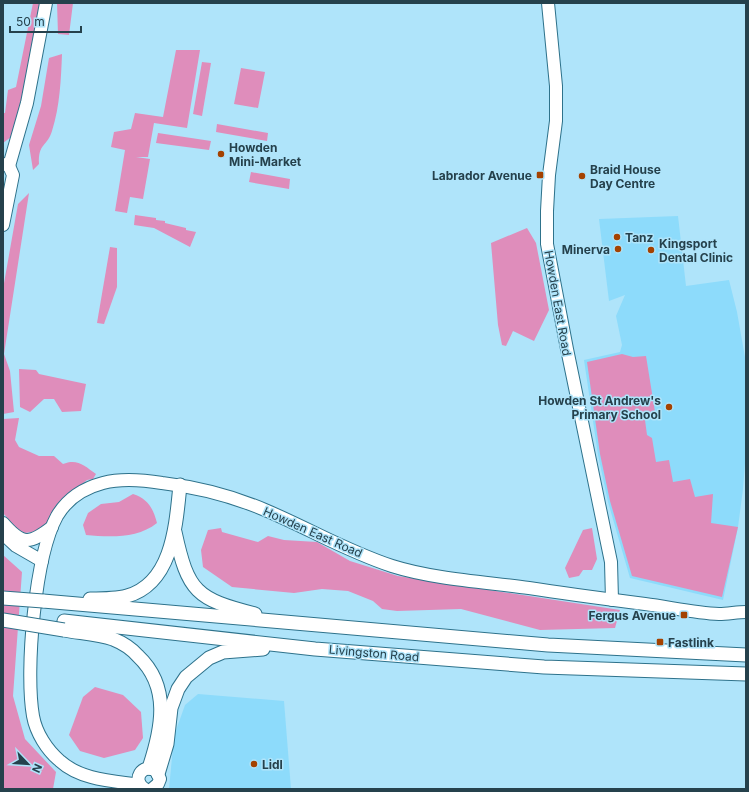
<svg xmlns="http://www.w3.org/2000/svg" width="749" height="792" font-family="Inter,sans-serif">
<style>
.built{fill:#8ddbfb}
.green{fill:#df8dbb}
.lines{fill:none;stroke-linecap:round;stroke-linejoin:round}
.secondary-casing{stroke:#2e728b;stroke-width:14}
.primary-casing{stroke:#2e728b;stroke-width:15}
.secondary{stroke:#fff;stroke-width:12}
.primary{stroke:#fff;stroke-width:13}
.primary-bridge-casing{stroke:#2e728b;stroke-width:15;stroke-linecap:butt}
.primary-bridge{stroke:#fff;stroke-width:13}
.poi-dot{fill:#a44200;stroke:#afe4fa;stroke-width:1.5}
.labels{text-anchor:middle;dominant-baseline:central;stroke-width:3;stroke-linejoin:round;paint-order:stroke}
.poi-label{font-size:12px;font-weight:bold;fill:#25414c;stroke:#afe4fa;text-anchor:start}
.street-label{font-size:12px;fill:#25414c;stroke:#afe4fa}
</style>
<rect width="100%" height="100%" fill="#afe4fa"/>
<g class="built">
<polygon points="678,216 686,286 729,280 737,312 746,363 746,451 743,489 738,527 723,600 630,578 608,502 598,455 584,360 620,352 622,345 616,316 625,295 609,301 599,219"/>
<polygon points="198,694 284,701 291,789 169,789 174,736 185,705"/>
</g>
<g class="green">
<polygon points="33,3 43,3 21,111 11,137 3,143 3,113 5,113 8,90 16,87"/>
<polygon points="57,3 73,3 69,35 58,34"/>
<polygon points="176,50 200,50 187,128 154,123 148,157 136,157 150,159 143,199 130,197 127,213 115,211 125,150 111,147 114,132 131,129 135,113 163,117"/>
<path d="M62 54C61 79 60 106 52 131 47 147 38 143 39 164L33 170 29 145 41 106 49 58Z"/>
<polygon points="202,62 211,63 202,116 193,114"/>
<polygon points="241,68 265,72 258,108 234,104"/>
<polygon points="217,124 268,133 267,141 216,132"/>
<polygon points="158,133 211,141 209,150 156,143"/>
<polygon points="251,172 290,179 289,189 249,182"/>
<polygon points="29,193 4,354 10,371 14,412 3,414 3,289 18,204"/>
<polygon points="135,215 156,218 156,220 165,221 165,223 186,228 186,230 196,232 190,247 154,228 134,225"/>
<polygon points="527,228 536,243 549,310 534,341 513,331 506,346 502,345 498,325 491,243"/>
<polygon points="110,247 117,248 117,287 104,324 97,323"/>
<polygon points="622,354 633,357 646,356 656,418 645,420 647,435 652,438 656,462 669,460 673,482 690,479 695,497 713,494 711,523 738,527 722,597 632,576 610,501 600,454 587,362"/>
<polygon points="19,369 36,370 39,374 86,384 81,411 62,412 54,399 44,399 30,412 20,407"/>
<path d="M19 418 15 440 19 447 39 456H54L63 464C77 458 85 466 96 474L93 479 87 480 57 504 49 521 38 531 25 533 17 529 3 513V419Z"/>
<path d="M133 494C148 499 153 508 157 523 137 539 109 537 86 535L83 525 88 513 101 504 119 502Z"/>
<polygon points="221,528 222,532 258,542 268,536 284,540 317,542 350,561 398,576 620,610 615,628 540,630 461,609 397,611 382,609 373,601 348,591 322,589 294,593 232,587 203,567 201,550 208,530"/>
<polygon points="592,528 597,559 592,570 583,570 579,576 569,578 565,568 583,530"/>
<polygon points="3,555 22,572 13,696 25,739 56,772 53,789 3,789"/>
<polygon points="95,687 123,695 141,712 143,738 135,750 104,758 80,751 69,735 83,697"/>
</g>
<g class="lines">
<defs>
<g id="secondary">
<polyline points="548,3 556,86 556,121 549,175 547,211 547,244 567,349 611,562 612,600"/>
<polyline points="3,164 9,166 13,175 3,225"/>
<polyline points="9,166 27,103 46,3"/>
<path d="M3 523C23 546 30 544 52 527"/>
<polyline points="3,534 16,546 42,561"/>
<path d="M140 785C113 781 81 780 60 761 47 750 36 733 33 716 25 671 35 556 57 516 67 499 84 488 103 483 121 478 144 480 162 483 196 487 232 496 265 510 308 528 346 551 392 566 433 579 485 582 529 588 567 594 606 599 645 604 669 607 695 613 719 614 728 614 737 612 746 612"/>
<path d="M145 789C131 781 142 762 156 771L160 779 158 784 152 789"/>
</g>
<g id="primary">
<path d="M175 532C188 592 196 599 255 614"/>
<path d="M90 599C102 599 116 599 127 596 173 583 176 524 180 485"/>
<polyline points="43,601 548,645 746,655"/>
<polyline points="64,621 315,649 544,667 746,674"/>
<path d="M64 630C80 633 98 634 113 639 123 643 131 648 138 656 171 687 162 729 149 768"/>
<polyline points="158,774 167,744 171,708 178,689 186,677 209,658 223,652 263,649"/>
</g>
</defs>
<use href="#secondary" class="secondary-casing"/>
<use href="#primary" class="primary-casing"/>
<use href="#secondary" class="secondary"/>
<use href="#primary" class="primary"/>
<defs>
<g id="primary-bridge">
<polyline points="3,598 43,601"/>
<polyline points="3,620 64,630"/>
</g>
</defs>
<use href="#primary-bridge" class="primary-bridge-casing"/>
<use href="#primary-bridge" class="primary-bridge"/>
</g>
<g class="poi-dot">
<circle cx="221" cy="154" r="4"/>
<rect x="536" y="171" width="8" height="8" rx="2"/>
<circle cx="582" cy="176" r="4"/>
<circle cx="617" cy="237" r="4"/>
<circle cx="618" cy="249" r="4"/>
<circle cx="651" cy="250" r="4"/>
<circle cx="669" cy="407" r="4"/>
<rect x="680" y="611" width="8" height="8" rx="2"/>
<rect x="656" y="638" width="8" height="8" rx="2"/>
<circle cx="254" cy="764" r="4"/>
</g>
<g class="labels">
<g class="poi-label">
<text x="229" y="147">Howden<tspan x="229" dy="14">Mini-Market</tspan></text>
<text x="590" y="169">Braid House<tspan x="590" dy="14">Day Centre</tspan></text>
<text x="532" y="175" text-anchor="end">Labrador Avenue</text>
<text x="625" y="237">Tanz</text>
<text x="659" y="243">Kingsport<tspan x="659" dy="14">Dental Clinic</tspan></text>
<text x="610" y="249" text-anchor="end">Minerva</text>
<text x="661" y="400" text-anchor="end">Howden St Andrew's<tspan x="661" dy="14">Primary School</tspan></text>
<text x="676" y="615" text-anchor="end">Fergus Avenue</text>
<text x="668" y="642">Fastlink</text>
<text x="262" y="764">Lidl</text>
</g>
<g class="street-label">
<text transform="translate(558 303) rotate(80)">Howden East Road</text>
<text transform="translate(313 532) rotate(24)">Howden East Road</text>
<text transform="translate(374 653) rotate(5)">Livingston Road</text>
</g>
</g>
<rect width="749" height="792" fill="none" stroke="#25414c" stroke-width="8"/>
<g transform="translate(28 764) rotate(115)" stroke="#afe4fa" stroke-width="3" paint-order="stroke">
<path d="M0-3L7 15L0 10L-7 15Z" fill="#25414c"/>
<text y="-6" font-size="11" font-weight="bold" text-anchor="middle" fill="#25414c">N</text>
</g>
<path d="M10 26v6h71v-6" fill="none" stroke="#25414c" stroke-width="2"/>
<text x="16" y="26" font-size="12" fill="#25414c" stroke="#afe4fa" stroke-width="3" paint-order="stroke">50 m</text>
</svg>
